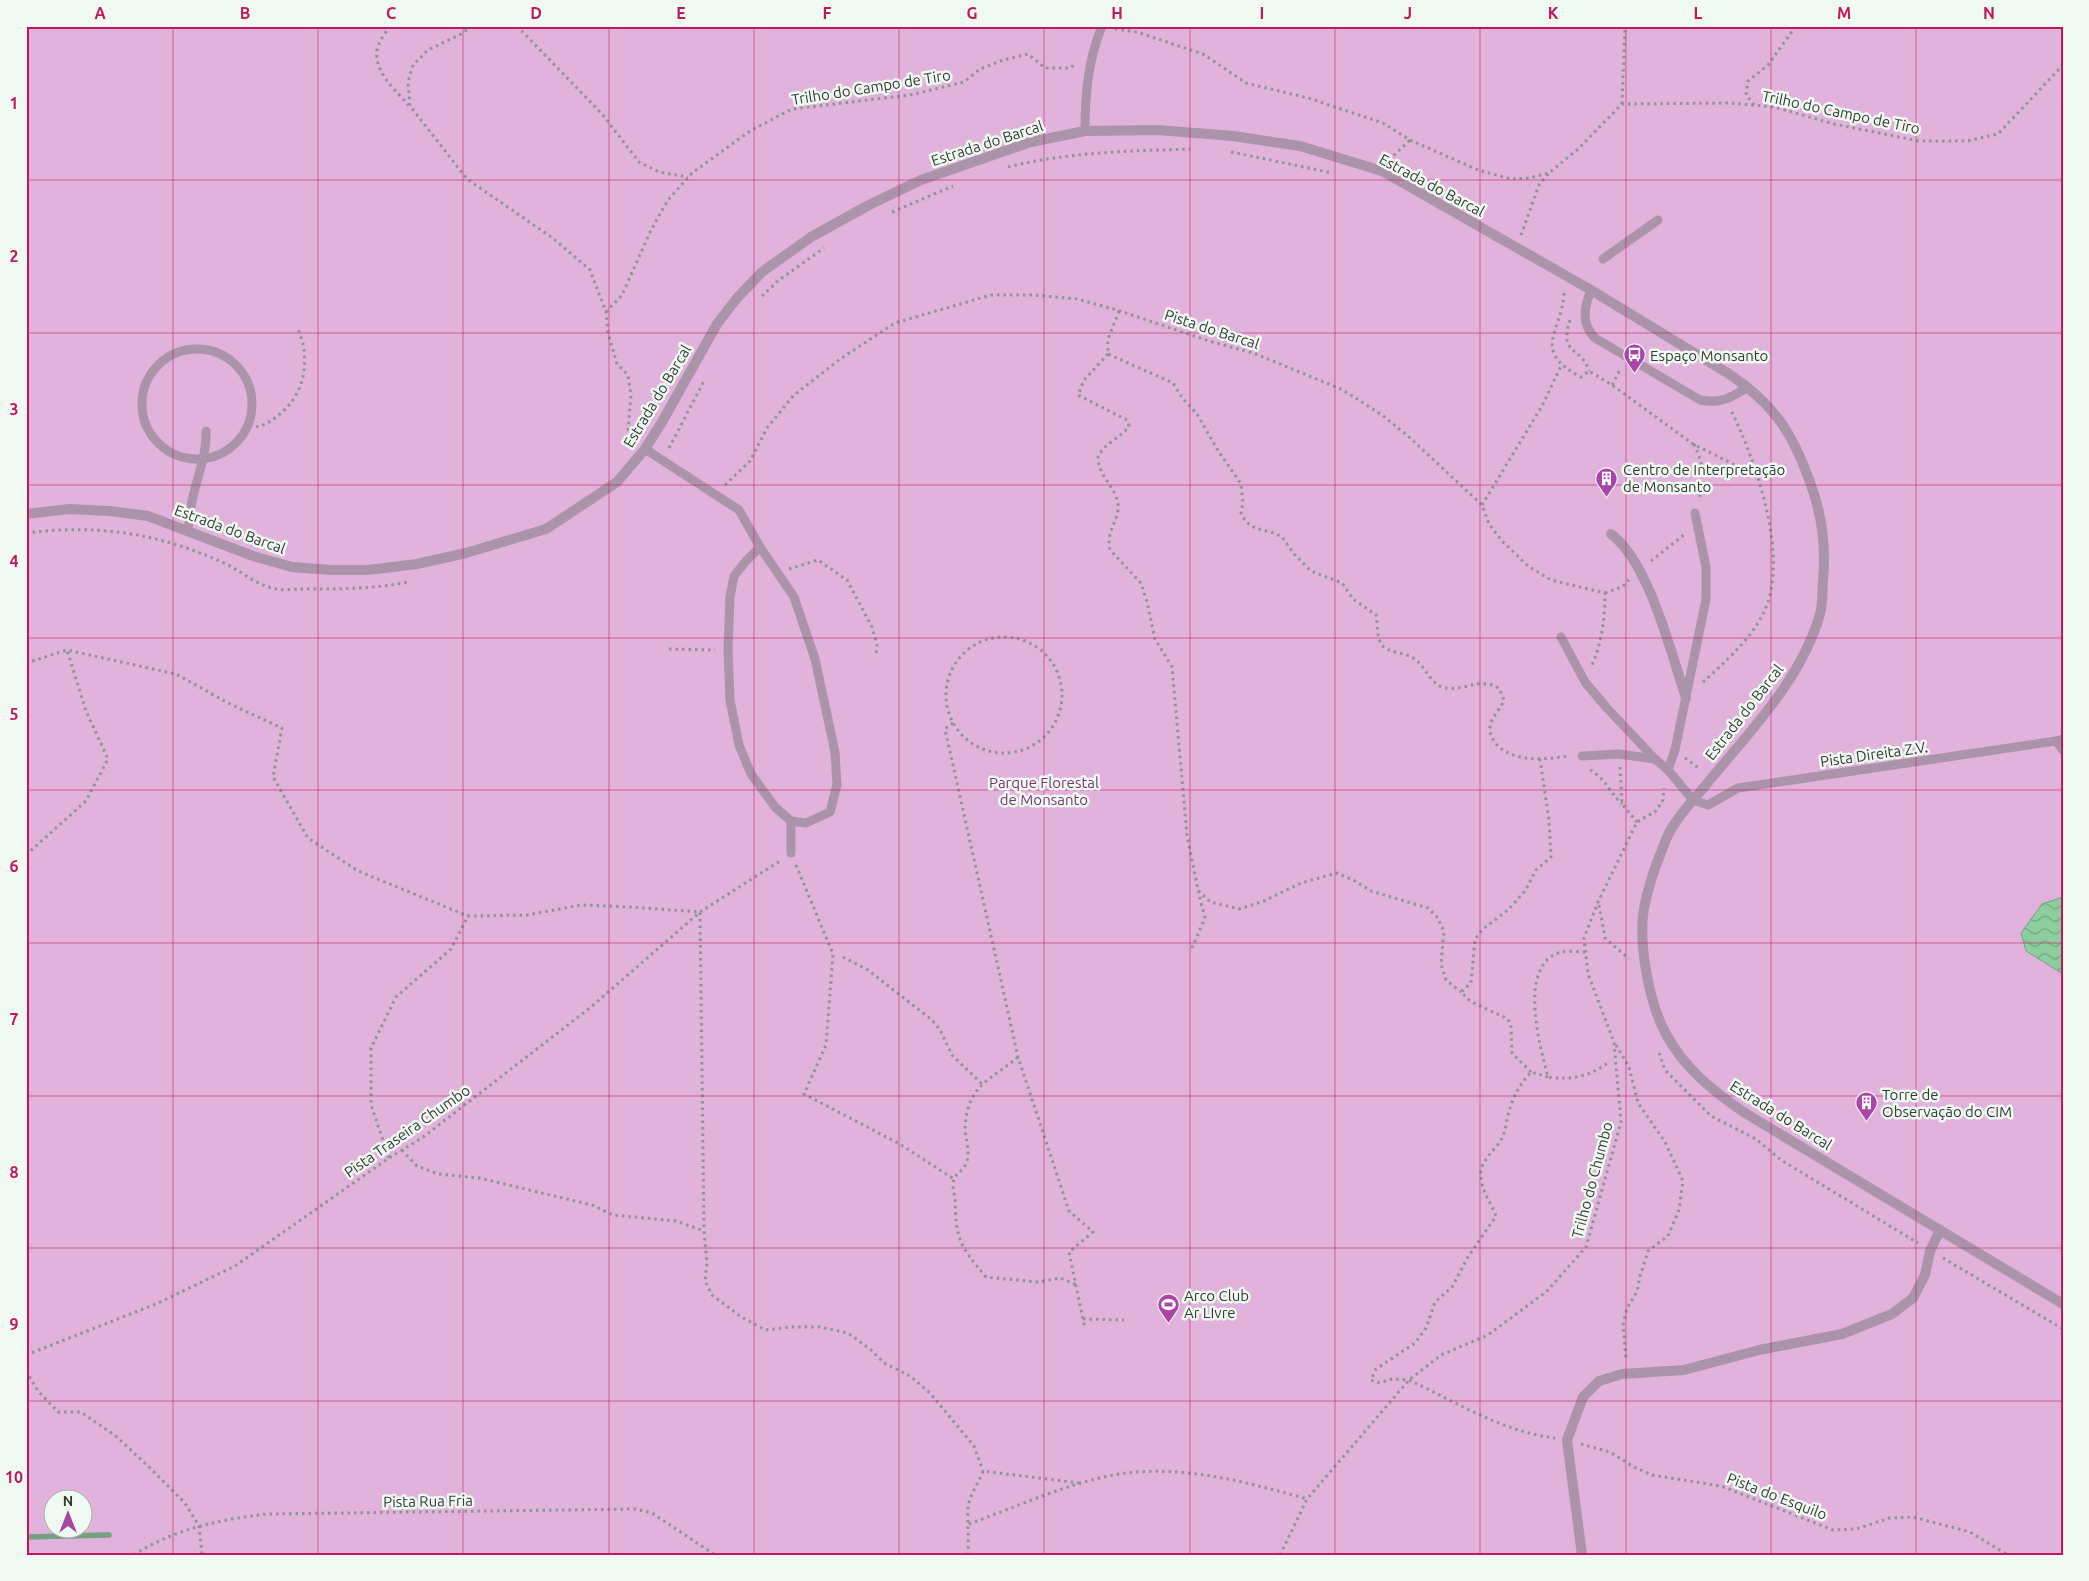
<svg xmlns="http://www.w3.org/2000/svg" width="2089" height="1581" font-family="Ubuntu,sans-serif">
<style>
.green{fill:#e0b2dc;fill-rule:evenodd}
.water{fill:url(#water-waves);stroke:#74a180}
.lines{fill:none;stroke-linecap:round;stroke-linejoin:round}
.stream{stroke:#74a180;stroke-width:5.5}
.path{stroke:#8e9590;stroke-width:3;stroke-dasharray:2.5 4;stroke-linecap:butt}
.service{stroke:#ab93a9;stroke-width:9}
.pedestrian{stroke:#ab93a9;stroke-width:10}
.tertiary{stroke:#ab93a9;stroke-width:10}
.grid{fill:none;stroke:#c2185b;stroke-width:1;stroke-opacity:0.55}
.labels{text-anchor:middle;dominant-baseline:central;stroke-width:5;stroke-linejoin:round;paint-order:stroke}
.street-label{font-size:15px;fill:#363a37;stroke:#f0faf2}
.poi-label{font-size:15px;fill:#363a37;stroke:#f0faf2;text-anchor:start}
.park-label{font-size:15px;fill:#773774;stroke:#f0faf2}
.neatline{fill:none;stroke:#c2185b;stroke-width:2}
.grid-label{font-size:16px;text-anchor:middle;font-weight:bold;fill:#c2185b}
</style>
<defs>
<pattern id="water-waves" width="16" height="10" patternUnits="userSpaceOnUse" patternTransform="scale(1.25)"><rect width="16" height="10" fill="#8ecd9f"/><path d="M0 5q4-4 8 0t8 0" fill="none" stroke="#75a782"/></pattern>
</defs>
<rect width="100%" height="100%" fill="#e3ede5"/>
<path class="green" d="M26 26H2063V1555H26ZM52 1498H82V1528H52Z"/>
<polygon class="water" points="2063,897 2063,974 2026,951 2021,933 2042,904"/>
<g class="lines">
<polyline class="stream" points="26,1537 109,1535"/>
<g class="path">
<path d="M390 26C386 32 380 40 378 46 371 70 395 89 409 106"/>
<polyline points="472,26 461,34 428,50 413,65 408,82 410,106 467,179 554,239 590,270 606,312 608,333 617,364 628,375 631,395 628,430 632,443"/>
<polyline points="488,26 491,28 502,26"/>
<polyline points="517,26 603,115 639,162 659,172 688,177"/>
<polyline points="1115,29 1137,32 1203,54 1246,83 1308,98 1383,123 1410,140 1478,170 1511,179 1529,178 1549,173 1578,149 1622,104 1729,103 1774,107 1834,124 1919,141 1967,141 1998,134 2063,65"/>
<polyline points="26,30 26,35"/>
<polyline points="1622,104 1625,26"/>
<polyline points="1754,105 1746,95 1748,81 1768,65 1796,26"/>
<polyline points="1231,152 1333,173"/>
<polyline points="1389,160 1410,140"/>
<path d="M1008 167C1068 152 1129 151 1190 149"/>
<polyline points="892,212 953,186"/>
<polyline points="1521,235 1539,185 1549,173"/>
<path d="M1564 293C1562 333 1530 350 1581 377L1589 371 1612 385 1693 444 1757 476"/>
<polyline points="762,296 779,280 824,248"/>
<path d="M1119 311 1108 339V354L1173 383 1183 399 1197 414 1217 449 1241 484 1243 503 1241 513 1246 522 1255 528 1274 533 1282 537 1294 554 1311 571 1342 583 1353 599 1376 615C1378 624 1376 637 1382 645 1388 653 1404 652 1413 658 1426 665 1429 685 1446 688 1466 691 1478 677 1499 688L1504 700C1501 709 1491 717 1490 727 1489 735 1494 742 1499 747 1519 763 1546 759 1569 756"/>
<polyline points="606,312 622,295 651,230 668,200 692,173 750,131 792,109 910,95 964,82 980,69 1003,60 1028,54 1045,68 1071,68 1075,63"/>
<path d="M1570 320C1558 356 1582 346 1589 371"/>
<path d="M1108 354 1084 380 1078 395 1127 420 1129 426C1121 438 1104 443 1098 457 1098 476 1116 487 1118 504 1120 520 1105 531 1110 550L1141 583 1147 602 1155 639 1172 667 1187 835 1198 890 1210 902 1239 909 1264 901 1301 883 1337 873 1355 881 1371 891 1428 908 1437 917 1444 931 1441 964 1446 980 1461 992"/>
<polyline points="1612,385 1621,368"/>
<path d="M250 424 259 427C290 413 308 387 304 351 304 344 300 335 298 328"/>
<path d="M1694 444C1705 469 1704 475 1699 501"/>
<polyline points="669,448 705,379"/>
<polyline points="26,468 28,500"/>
<path d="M725 485 750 461 767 428 793 396 840 359 895 323 991 295H1034L1077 299 1117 310 1206 340 1256 354 1343 390 1382 415 1408 436 1482 505 1489 524 1502 541 1528 566 1551 580 1605 593C1605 617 1602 643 1592 665"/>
<polyline points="1482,505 1542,406 1562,364"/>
<path d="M26 533C98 524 159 533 226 564 241 571 255 584 272 588 281 591 293 589 303 589 338 589 374 589 408 582"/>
<polyline points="1651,561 1685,534"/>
<polyline points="789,569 818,560 847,580 872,627 877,645 876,657"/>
<polyline points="1605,593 1622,587 1629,580"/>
<circle cx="1004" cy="695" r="58"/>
<polyline points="669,649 715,650"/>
<polyline points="26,663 67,650 176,674 230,704 282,728 273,777 308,838 358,871 468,916"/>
<path d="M1703 682C1724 663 1750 640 1763 614 1791 559 1756 462 1731 410"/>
<polyline points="953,723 945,729 1018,1057 1069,1211 1093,1232 1069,1252 1085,1329"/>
<polyline points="1685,758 1700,769"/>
<polyline points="1620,767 1622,804 1637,822"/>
<path d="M1590 770C1605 778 1610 793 1622 804"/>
<polyline points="26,855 86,801 108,759 86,711 67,650"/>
<polyline points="796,865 833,954 826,1045 804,1094 898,1143 954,1179"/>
<polyline points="1599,905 1605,938 1629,959"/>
<polyline points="1192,948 1205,918 1198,890"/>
<path d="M1585 952C1577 952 1566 950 1558 953 1518 968 1540 1047 1548 1077 1572 1080 1589 1077 1609 1062"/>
<polyline points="843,957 868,970 932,1020 940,1030 952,1055 982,1084"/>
<polyline points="1616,1045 1629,1067 1638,1103 1665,1142 1683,1181 1679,1210 1668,1236 1648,1251 1640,1276 1637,1292 1627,1308 1623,1325 1626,1359"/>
<polyline points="1659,1053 1665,1070 1711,1116 1756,1139 1781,1160 1918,1243"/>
<path d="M1018 1057C991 1080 968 1084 965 1127 965 1138 970 1149 967 1161 964 1171 956 1173 954 1179 952 1184 954 1194 955 1198 956 1240 959 1245 986 1277L1038 1282 1060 1278 1077 1285"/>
<polyline points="1531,1072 1512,1053 1511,1027 1508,1019 1470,1001 1461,992 1471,983 1475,939 1483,929 1508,910 1525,891 1536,870 1551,857 1549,820 1540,759"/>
<path d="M1548 1077 1531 1072C1517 1088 1512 1099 1507 1119 1506 1125 1505 1133 1502 1138 1495 1152 1479 1160 1481 1177 1482 1192 1491 1203 1496 1216L1468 1257 1452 1287 1435 1302 1426 1328 1415 1343 1376 1369 1371 1380 1380 1383 1392 1379 1409 1380C1456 1402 1503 1432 1555 1438"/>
<polyline points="402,1150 417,1166 438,1174 479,1178 592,1205 613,1215 676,1221 704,1231 707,1263 705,1281 712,1295 740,1316 765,1330 791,1327 820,1327 848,1333 871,1350 884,1363 910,1376 930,1393 974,1446 983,1471"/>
<polyline points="389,1158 371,1105 371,1048 396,997 451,949 468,916 527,915 581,905 632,907 700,912 704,1231"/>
<polyline points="1943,1258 2063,1329"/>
<polyline points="1083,1319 1124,1320"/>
<polyline points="26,1355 156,1304 235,1266 389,1158 422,1138 591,1007 700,912 780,861"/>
<polyline points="26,1371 38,1391 58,1412 81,1412 117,1437 151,1469 185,1503 199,1526 202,1555"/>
<polyline points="1581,1444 1610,1452 1634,1467 1652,1475 1721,1486 1833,1530 1856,1529 1890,1518 1913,1517 1970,1532 2008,1555"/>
<path d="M969 1524C1019 1506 1083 1476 1136 1472 1196 1468 1250 1483 1307 1499"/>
<path d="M134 1555C173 1529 222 1519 268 1514L636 1509 652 1513 715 1555"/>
<path d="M968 1555C969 1541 967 1521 968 1507 970 1494 979 1483 983 1471L1079 1483"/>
<polyline points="1280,1555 1307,1499 1409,1380 1441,1355 1488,1335 1546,1292 1586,1247 1621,1122 1614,1042 1588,974 1584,938 1598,902 1637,822 1656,811 1663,800 1664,788"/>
</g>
<g class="service">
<path d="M1085 131C1085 95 1088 60 1102 26"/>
<polyline points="1603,259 1658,220"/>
<path d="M1591 290C1584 307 1581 324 1595 338L1700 400C1722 404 1730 398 1748 387"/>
<circle cx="197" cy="404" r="55"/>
<polyline points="645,449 739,510 760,547 746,561 734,576 730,597 728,650 730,700 739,745 751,774 775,807 791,821 806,823 830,812 837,785 835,752 815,659 794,597 760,547"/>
<path d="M187 530C191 522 189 516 191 507 195 481 207 457 206 431"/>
<polyline points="1561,637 1585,682 1606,707 1655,759 1668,770 1693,800 1708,805 1738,788 2056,741 2063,739"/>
<polyline points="2056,741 2063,750"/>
<polyline points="1582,756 1619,754 1655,759"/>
<polyline points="1668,770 1675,750 1706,599 1706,567 1695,513"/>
<polyline points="791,821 791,853"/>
</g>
<g class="pedestrian">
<path d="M1611 534C1649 562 1671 653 1686 698"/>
<polyline points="1582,1555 1567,1440 1583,1397 1599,1381 1622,1374 1684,1370 1759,1350 1842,1334 1892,1314 1913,1298 1925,1275 1930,1251 1940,1230"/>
</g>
<path class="tertiary" d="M26 514 69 509 110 511 148 516 253 556 292 567 330 570H368L417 564 466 553 546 529 617 482 645 449 662 422 717 324 737 298 762 272 811 237 869 205 921 180 1031 142 1085 131 1158 130 1233 136 1300 146 1382 171 1591 290 1729 374C1777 406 1795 437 1813 491 1823 521 1826 548 1823 580 1822 591 1823 604 1820 614 1801 681 1748 733 1705 786 1694 799 1682 812 1673 826 1668 833 1665 842 1662 850 1654 869 1648 888 1644 908 1638 943 1649 1003 1666 1034 1684 1068 1714 1092 1745 1113L2063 1304"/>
</g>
<path class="grid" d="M173 26V1555M318 26V1555M463 26V1555M609 26V1555M754 26V1555M899 26V1555M1044 26V1555M1190 26V1555M1335 26V1555M1480 26V1555M1626 26V1555M1771 26V1555M1916 26V1555M26 180H2063M26 333H2063M26 485H2063M26 638H2063M26 790H2063M26 943H2063M26 1096H2063M26 1248H2063M26 1401H2063"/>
<defs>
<symbol id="bus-pin" viewBox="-11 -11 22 30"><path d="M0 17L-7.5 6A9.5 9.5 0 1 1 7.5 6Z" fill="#ab44a7" stroke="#f0faf2"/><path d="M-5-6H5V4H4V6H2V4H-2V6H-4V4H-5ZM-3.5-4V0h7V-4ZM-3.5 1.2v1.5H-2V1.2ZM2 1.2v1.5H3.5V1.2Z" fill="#fff"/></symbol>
<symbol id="building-pin" viewBox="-11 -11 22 30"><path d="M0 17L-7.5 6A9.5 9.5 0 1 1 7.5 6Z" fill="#ab44a7" stroke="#f0faf2"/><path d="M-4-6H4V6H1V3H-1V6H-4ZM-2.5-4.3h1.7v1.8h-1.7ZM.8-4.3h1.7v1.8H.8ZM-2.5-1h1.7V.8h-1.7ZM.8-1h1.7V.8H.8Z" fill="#fff"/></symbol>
<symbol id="stadium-pin" viewBox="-11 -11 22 30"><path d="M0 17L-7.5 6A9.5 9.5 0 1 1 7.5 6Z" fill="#ab44a7" stroke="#f0faf2"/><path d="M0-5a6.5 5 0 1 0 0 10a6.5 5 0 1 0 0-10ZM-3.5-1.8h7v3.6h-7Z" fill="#fff"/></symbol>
</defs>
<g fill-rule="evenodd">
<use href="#bus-pin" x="1622" y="342" width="25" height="34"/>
<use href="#building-pin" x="1594" y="466" width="25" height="34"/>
<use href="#building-pin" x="1854" y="1090" width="25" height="34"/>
<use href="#stadium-pin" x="1156" y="1292" width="25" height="34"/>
</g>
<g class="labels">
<g class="street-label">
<text transform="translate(871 87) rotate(-9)">Trilho do Campo de Tiro</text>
<text transform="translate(1841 112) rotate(12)">Trilho do Campo de Tiro</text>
<text transform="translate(987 143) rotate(-18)">Estrada do Barcal</text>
<text transform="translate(1432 185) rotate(28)">Estrada do Barcal</text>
<text transform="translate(1212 329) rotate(18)">Pista do Barcal</text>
<text transform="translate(657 396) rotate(-59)">Estrada do Barcal</text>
<text transform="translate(230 529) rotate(20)">Estrada do Barcal</text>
<text transform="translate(1744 712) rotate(-52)">Estrada do Barcal</text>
<text transform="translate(1874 754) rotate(-8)">Pista Direita Z.V.</text>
<text transform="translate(1781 1115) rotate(32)">Estrada do Barcal</text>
<text transform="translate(407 1131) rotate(-35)">Pista Traseira Chumbo</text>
<text transform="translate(1592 1180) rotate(-75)">Trilho do Chumbo</text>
<text transform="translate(1777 1496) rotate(21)">Pista do Esquilo</text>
<text transform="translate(428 1501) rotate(-1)">Pista Rua Fria</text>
</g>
<g class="poi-label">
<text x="1650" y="355">Espaço Monsanto</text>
<text x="1623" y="469">Centro de Interpretação<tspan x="1623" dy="17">de Monsanto</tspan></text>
<text x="1882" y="1094">Torre de<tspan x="1882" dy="17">Observação do CIM</tspan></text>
<text x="1184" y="1295">Arco Club<tspan x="1184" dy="17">Ar LIvre</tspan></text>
</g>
<g class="park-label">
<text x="1044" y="782">Parque Florestal<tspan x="1044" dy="17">de Monsanto</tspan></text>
</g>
</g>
<rect width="2089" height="1581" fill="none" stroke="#f0faf2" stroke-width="55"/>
<g transform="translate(68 1514)"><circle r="24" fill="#f0faf2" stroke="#a6ada7"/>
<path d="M0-4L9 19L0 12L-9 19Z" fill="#ab44a7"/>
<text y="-8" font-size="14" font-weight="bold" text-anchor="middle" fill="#363a37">N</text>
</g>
<rect x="28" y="28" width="2034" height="1526" class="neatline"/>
<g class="grid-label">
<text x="100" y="19">A</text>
<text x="245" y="19">B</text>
<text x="391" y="19">C</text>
<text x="536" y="19">D</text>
<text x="681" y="19">E</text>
<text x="827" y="19">F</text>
<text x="972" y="19">G</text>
<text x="1117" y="19">H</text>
<text x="1262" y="19">I</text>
<text x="1408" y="19">J</text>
<text x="1553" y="19">K</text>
<text x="1698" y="19">L</text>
<text x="1844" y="19">M</text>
<text x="1989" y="19">N</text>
<text x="14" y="109">1</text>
<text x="14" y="262">2</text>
<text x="14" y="415">3</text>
<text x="14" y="567">4</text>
<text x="14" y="720">5</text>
<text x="14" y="872">6</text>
<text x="14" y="1025">7</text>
<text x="14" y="1178">8</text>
<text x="14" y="1330">9</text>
<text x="14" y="1483">10</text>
</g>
</svg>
